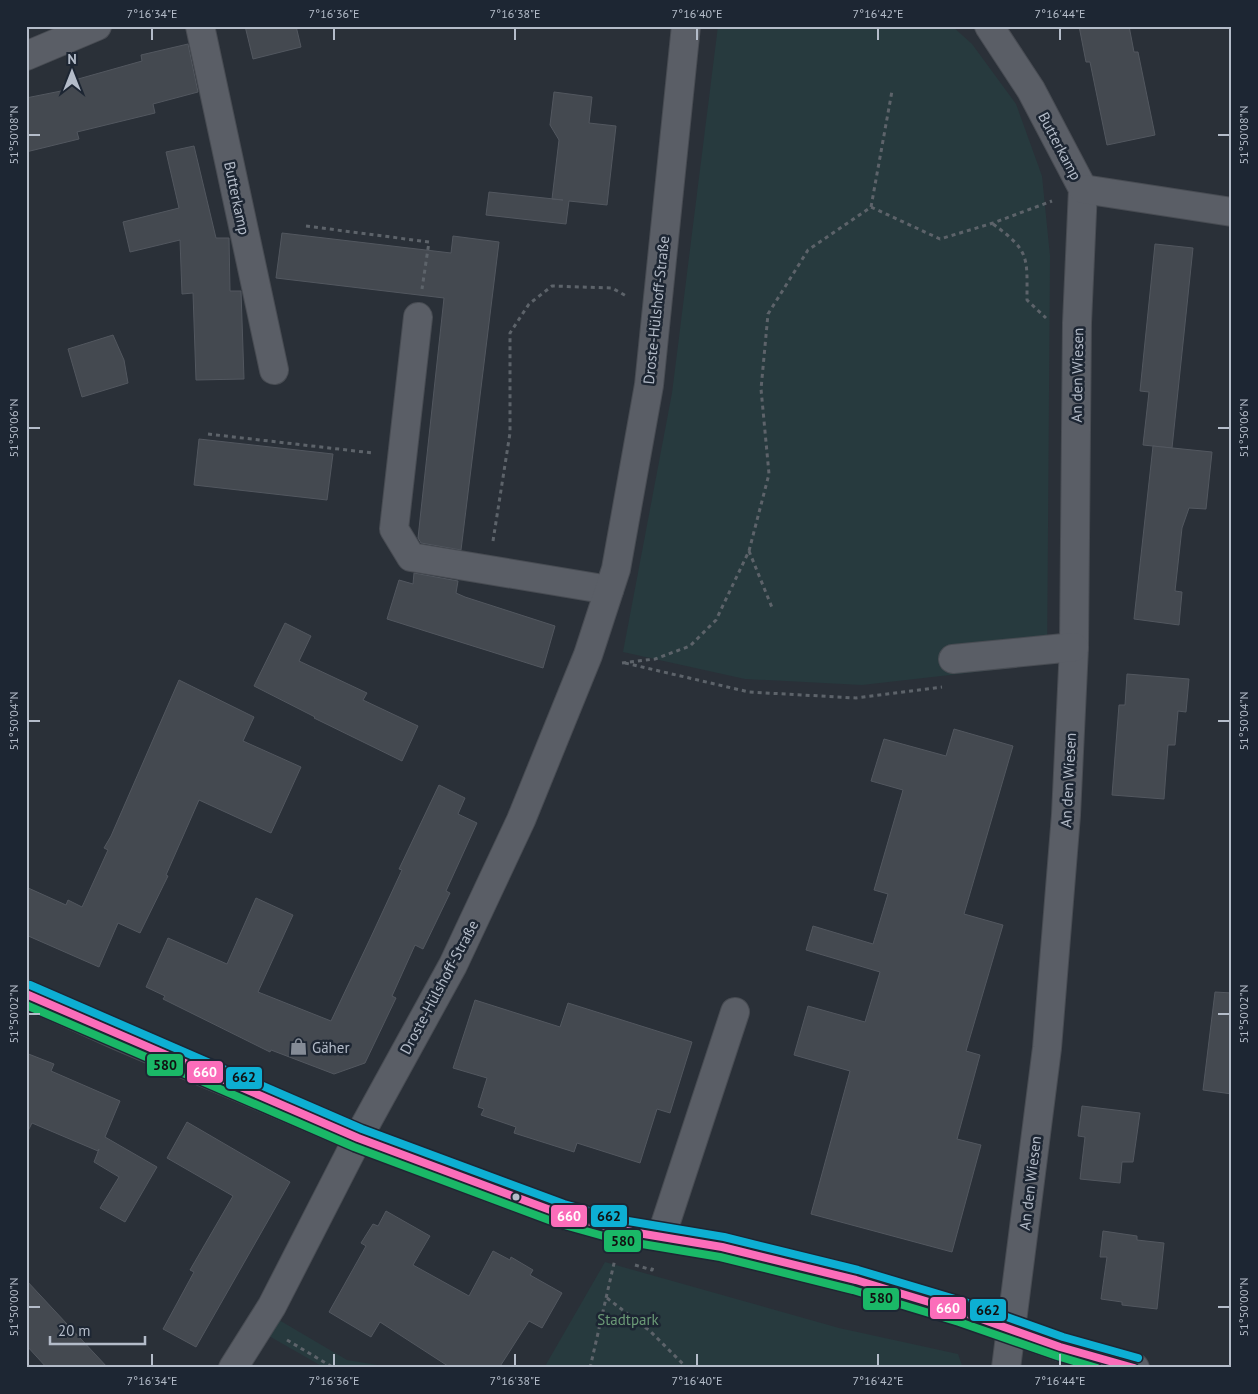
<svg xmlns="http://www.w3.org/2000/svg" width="1258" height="1394" font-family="'PT Sans',sans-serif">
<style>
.green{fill:#273a3e}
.building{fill:#444950;stroke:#52575f}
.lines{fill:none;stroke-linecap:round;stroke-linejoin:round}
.minor-casing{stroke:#484c53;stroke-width:30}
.path{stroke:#5d636a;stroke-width:3;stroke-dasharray:4 4;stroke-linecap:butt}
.minor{stroke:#5a5e66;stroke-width:28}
.bus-1-casing{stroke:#1d2633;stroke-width:11}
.bus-2-casing{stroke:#1d2633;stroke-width:11}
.bus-3-casing{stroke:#1d2633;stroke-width:11}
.bus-1{stroke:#fb6dba;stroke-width:8}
.bus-2{stroke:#1ab867;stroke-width:8}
.bus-3{stroke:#0dafd3;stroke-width:8}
.ticks{fill:none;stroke:#b4bcc9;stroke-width:2}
.bus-dot{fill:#b4bcc9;stroke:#1d2633;stroke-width:2}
.labels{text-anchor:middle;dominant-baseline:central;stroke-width:5;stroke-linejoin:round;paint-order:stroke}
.street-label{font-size:15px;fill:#b4bcc9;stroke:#1d2633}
.poi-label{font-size:15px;fill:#b4bcc9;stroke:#1d2633;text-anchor:start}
.park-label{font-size:15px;fill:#6b9a76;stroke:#1d2633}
.line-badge{stroke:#1d2633;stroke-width:2}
.badge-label{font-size:14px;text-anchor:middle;font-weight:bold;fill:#fff}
.pale-badge-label{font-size:14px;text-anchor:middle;font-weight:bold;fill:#111}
.neatline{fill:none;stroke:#b4bcc9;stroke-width:2}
.ticks-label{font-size:12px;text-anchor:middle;fill:#b4bcc9}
</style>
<rect width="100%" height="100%" fill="#2a3038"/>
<g class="green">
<polygon points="718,26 952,26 972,44 1016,104 1042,176 1050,256 1047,664 862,685 745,679 623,652 672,393"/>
<polygon points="605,1262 839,1328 958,1354 963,1368 544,1368"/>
<polygon points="279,1320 347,1360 396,1368 325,1368 269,1336"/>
</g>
<g class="building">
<polygon points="245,26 296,26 301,47 253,59"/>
<polygon points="1079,26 1129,26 1134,52 1138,52 1155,135 1107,145 1090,62 1086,62"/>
<polygon points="188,44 198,92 153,104 155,113 77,132 79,139 26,152 26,98 66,90 64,83 142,61 141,55"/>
<polygon points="554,92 592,97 589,123 616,126 607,205 569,201 566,224 486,215 489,192 563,200 552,199 559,140 550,125"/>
<polygon points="194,146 216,238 229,238 230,291 241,291 244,379 196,380 193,293 182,294 180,240 130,252 123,222 179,208 166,152"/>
<polygon points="282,233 451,253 453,236 499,242 461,550 421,543 418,538 444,298 276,278"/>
<polygon points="1155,244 1193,248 1172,448 1143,445 1149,392 1140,391"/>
<polygon points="113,335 124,360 128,383 82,397 68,349"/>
<polygon points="199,439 333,454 327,500 194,485"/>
<polygon points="1153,446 1212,452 1206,509 1189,508 1182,528 1175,591 1182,592 1179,625 1134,619"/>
<polygon points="414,573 458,581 456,593 465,597 555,626 543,668 387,619 399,580 413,584"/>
<polygon points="285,623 311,636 299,661 367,693 363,700 418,726 402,761 314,718 315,717 254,686"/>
<polygon points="1127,674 1189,679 1186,712 1178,711 1175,745 1168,745 1164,799 1112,795 1119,705 1125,705"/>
<polygon points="179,680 254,717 243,741 301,767 271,833 199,800 166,875 168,876 140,933 118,923 99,967 26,935 26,887 66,905 68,900 82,907 108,850 104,848 111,836"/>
<polygon points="954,729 1013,746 964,914 1003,925 966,1051 980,1055 957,1139 981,1145 952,1252 811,1214 850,1071 794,1055 808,1006 865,1022 880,972 806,950 813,926 873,944 888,894 874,890 903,790 871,781 884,739 946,756"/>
<polygon points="439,785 465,798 458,814 477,823 446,891 450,893 423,949 415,945 392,996 396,998 365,1063 334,1074 271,1050 270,1052 163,999 165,996 146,987 168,938 227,964 256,898 293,915 258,992 331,1021 370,939 402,870 399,869"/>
<polygon points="1215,992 1232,993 1232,1094 1203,1090"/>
<polygon points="475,1000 560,1027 568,1003 692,1042 670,1113 657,1109 640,1163 577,1143 574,1152 514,1133 516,1127 481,1115 484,1109 478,1107 487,1078 453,1068"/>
<polygon points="26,1053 54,1064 51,1071 120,1101 105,1137 157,1167 125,1222 100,1208 119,1177 94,1162 99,1149 98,1151 32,1123 28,1131 26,1131"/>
<polygon points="1082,1106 1140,1113 1133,1162 1122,1162 1120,1183 1080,1179 1085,1137 1078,1136"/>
<polygon points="187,1122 290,1182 196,1347 163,1329 194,1272 190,1270 233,1196 167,1158"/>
<polygon points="386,1211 430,1236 413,1265 469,1296 493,1251 510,1260 511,1257 533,1270 530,1275 562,1293 542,1328 529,1321 499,1368 451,1368 380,1322 371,1337 329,1312 366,1246 361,1243 373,1224 378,1226"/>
<polygon points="1103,1231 1137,1236 1137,1240 1164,1243 1157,1309 1122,1305 1122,1302 1101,1299 1107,1257 1100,1257"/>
<polygon points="26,1280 108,1368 47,1368 26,1345"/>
</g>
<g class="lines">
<defs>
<g id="minor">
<polyline points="200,26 274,370"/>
<polyline points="989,26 1031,90 1083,189 1077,323 1074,647 1066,815 1047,1048 1006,1368"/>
<polyline points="26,56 97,26"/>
<polyline points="1083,189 1232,212"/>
<polyline points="418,317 394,529 411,557 609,590"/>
<polyline points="953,659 1074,647"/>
<polyline points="26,994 119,1036 358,1138 561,1214 620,1230 722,1247 856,1280 962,1312 1060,1347 1135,1368"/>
<polyline points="661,1237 735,1012"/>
<polyline points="233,1368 272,1306 358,1138 453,965 521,820 588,655 616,569 649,385 686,26"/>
</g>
</defs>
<use href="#minor" class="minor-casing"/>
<g class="path">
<polyline points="871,207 892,91"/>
<path d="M993 224C1030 251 1027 257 1027 300L1046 318"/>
<polyline points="306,226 429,242 422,289"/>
<polyline points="208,434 373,453"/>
<polyline points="493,541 510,433 510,333 529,304 552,286 612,288 628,297"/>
<polyline points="749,551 773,610"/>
<polyline points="622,663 655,659 690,646 716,620 749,551 769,474 761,389 768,314 808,250 871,207 940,239 993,223 1052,201"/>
<polyline points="625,663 749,692 856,698 942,687"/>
<polyline points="635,1265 652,1270 654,1264"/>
<polyline points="607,1298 650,1331 687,1368"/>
<polyline points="287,1340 334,1368"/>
<polyline points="590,1368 615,1259"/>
</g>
<use href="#minor" class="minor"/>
<defs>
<polyline id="bus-1" points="26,994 358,1138 561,1214 620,1230 722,1247 856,1280 962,1312 1060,1347 1134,1368"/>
<polyline id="bus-2" points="26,1005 354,1147 557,1223 618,1240 720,1257 853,1290 959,1322 1057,1356 1097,1368"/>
<polyline id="bus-3" points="30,985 362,1129 564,1204 622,1220 724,1237 858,1270 965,1302 1063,1337 1138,1358"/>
</defs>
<use href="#bus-1" class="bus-1-casing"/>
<use href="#bus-2" class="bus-2-casing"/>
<use href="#bus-3" class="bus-3-casing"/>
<use href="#bus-1" class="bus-1"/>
<use href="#bus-2" class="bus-2"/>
<use href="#bus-3" class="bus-3"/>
</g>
<path class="ticks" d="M152 28V40M334 28V40M515 28V40M697 28V40M878 28V40M1060 28V40M28 135H40M1218 135H1230M28 428H40M1218 428H1230M28 721H40M1218 721H1230M28 1014H40M1218 1014H1230M28 1307H40M1218 1307H1230M152 1354V1366M334 1354V1366M515 1354V1366M697 1354V1366M878 1354V1366M1060 1354V1366"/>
<defs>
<symbol id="shop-bare" viewBox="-9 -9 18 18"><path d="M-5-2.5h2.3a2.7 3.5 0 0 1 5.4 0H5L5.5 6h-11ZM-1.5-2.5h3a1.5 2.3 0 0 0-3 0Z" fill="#848b96" stroke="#1d2633" stroke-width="2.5" paint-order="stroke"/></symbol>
</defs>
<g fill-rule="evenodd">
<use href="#shop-bare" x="286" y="1034" width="25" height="25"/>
</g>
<circle class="bus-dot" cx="516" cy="1197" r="4.5"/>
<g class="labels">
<g class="street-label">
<text transform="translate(1060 146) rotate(62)">Butterkamp</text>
<text transform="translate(237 198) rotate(78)">Butterkamp</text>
<text transform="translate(656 310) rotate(-84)">Droste-Hülshoff-Straße</text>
<text transform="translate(1077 375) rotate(-89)">An den Wiesen</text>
<text transform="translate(1068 780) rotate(-87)">An den Wiesen</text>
<text transform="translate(439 987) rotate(-62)">Droste-Hülshoff-Straße</text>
<text transform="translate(1030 1183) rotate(-83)">An den Wiesen</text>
</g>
<g class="poi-label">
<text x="312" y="1047">Gäher</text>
</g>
<g class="park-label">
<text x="628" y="1319">Stadtpark</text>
</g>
</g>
<g class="line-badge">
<rect x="146" y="1053" width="38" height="24" rx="5" fill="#1ab867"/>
<rect x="186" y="1060" width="38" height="24" rx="5" fill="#fb6dba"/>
<rect x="225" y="1066" width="38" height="24" rx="5" fill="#0dafd3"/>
<rect x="550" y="1204" width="38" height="24" rx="5" fill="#fb6dba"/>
<rect x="590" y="1204" width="38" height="24" rx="5" fill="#0dafd3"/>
<rect x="603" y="1229" width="39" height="24" rx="5" fill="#1ab867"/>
<rect x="862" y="1287" width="38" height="24" rx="5" fill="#1ab867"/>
<rect x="929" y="1296" width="38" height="24" rx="5" fill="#fb6dba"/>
<rect x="969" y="1298" width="38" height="24" rx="5" fill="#0dafd3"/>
</g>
<g class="badge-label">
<text x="205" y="1077">660</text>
<text x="569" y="1221">660</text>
<text x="948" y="1313">660</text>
</g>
<g class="pale-badge-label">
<text x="165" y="1070">580</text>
<text x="244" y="1082">662</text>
<text x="609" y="1221">662</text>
<text x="623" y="1246">580</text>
<text x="881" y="1303">580</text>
<text x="988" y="1315">662</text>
</g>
<rect width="1258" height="1394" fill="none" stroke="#1d2633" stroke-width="55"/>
<g transform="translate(72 72)" stroke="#1d2633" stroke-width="4" paint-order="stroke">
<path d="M0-4L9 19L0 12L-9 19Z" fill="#b4bcc9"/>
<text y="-8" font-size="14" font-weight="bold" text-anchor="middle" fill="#b4bcc9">N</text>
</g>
<path d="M50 1336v8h95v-8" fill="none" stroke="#b4bcc9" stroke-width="2.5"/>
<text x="58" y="1336" font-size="15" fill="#b4bcc9" stroke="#1d2633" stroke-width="4" paint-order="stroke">20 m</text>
<rect x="28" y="28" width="1202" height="1338" class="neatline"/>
<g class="ticks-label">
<text x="152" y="18">7°16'34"E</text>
<text x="334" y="18">7°16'36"E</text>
<text x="515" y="18">7°16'38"E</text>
<text x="697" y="18">7°16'40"E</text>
<text x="878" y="18">7°16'42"E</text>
<text x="1060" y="18">7°16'44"E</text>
<text transform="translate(14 135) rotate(-90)" y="4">51°50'08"N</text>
<text transform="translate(1244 135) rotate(-90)" y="4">51°50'08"N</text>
<text transform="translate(14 428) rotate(-90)" y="4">51°50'06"N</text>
<text transform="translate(1244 428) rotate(-90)" y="4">51°50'06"N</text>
<text transform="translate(14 721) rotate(-90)" y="4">51°50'04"N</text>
<text transform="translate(1244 721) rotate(-90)" y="4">51°50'04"N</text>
<text transform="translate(14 1014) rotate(-90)" y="4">51°50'02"N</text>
<text transform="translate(1244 1014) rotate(-90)" y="4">51°50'02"N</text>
<text transform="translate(14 1307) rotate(-90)" y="4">51°50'00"N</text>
<text transform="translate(1244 1307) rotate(-90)" y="4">51°50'00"N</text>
<text x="152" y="1385">7°16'34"E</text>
<text x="334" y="1385">7°16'36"E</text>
<text x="515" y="1385">7°16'38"E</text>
<text x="697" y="1385">7°16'40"E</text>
<text x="878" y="1385">7°16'42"E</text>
<text x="1060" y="1385">7°16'44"E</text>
</g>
</svg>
